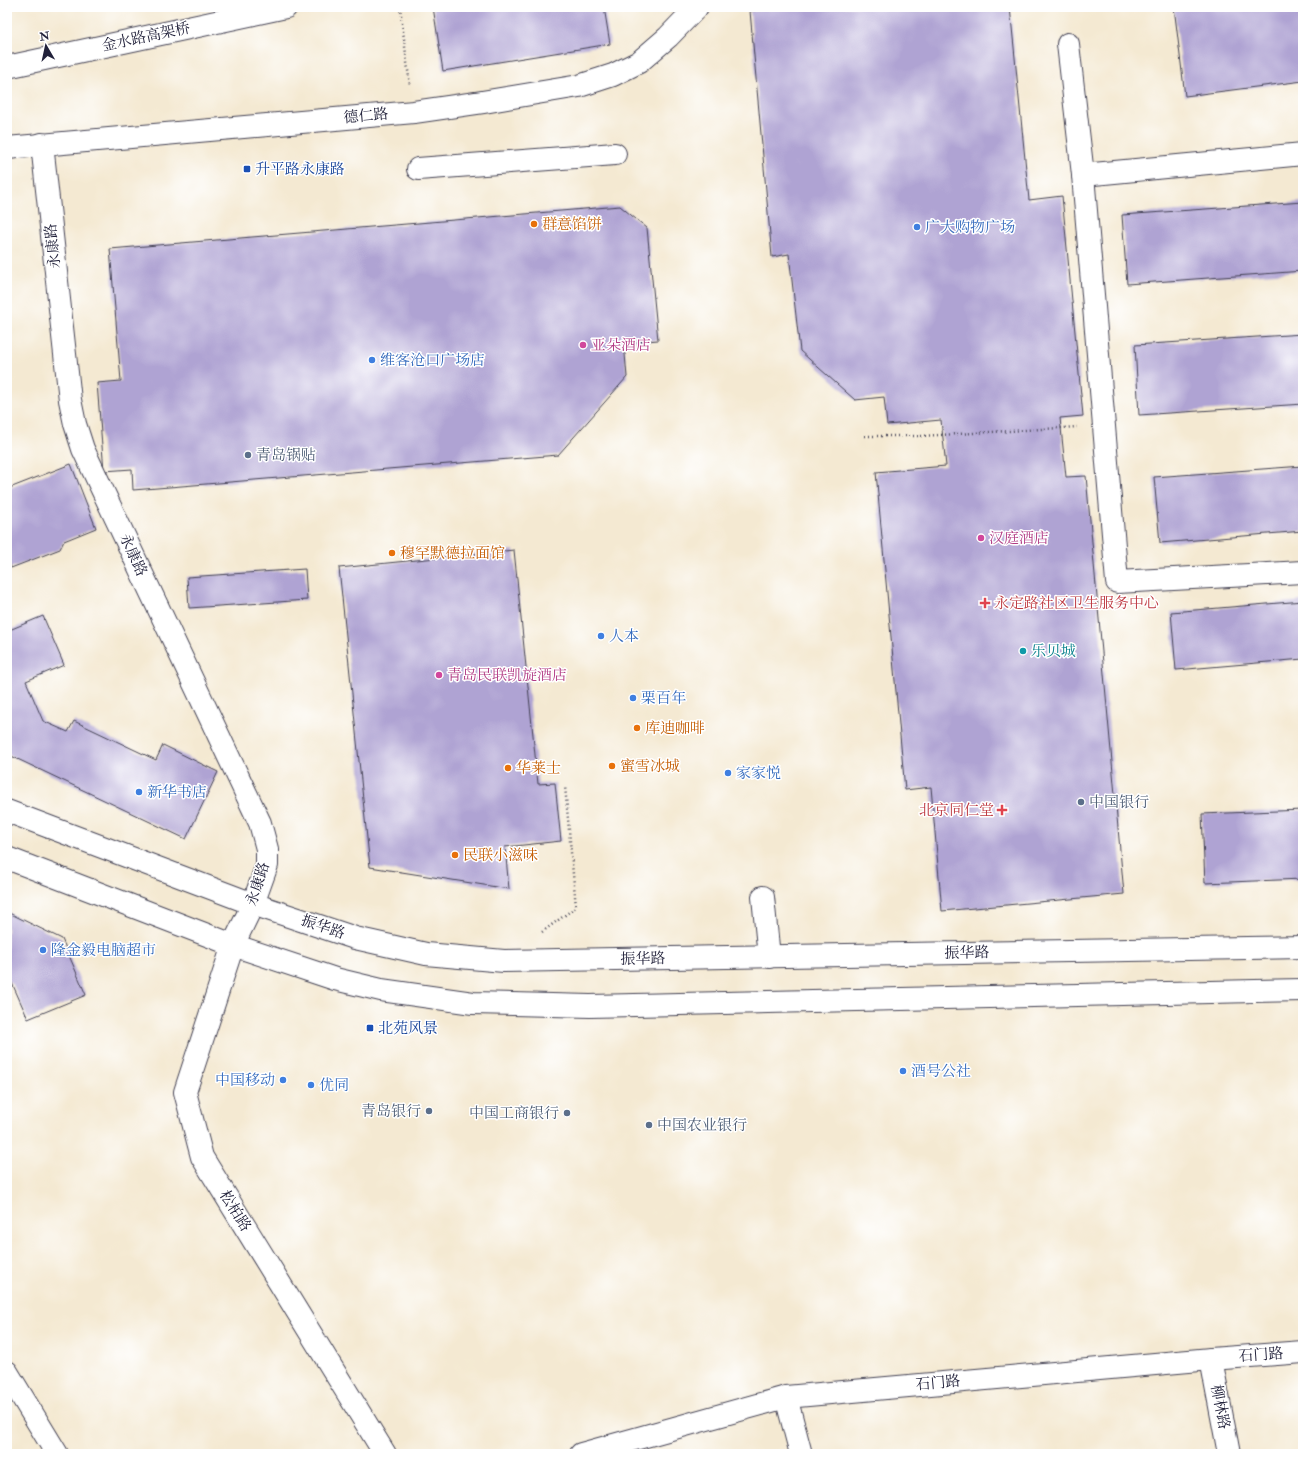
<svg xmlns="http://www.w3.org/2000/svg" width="1310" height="1461" font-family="'IM FELL Double Pica','Noto Serif SC',serif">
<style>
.building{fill:#afa3d3}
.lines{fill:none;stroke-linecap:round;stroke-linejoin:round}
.minor-casing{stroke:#424052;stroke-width:24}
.major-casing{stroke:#424052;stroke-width:24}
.path{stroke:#424052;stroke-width:2.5;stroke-dasharray:1 3;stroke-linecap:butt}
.minor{stroke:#fff;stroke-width:22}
.major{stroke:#fff;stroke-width:22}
.transit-dot{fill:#1a4fb4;stroke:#fff;stroke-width:1.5}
.food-dot{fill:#e8710a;stroke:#fff;stroke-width:1.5}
.shop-dot{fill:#3f7fe0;stroke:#fff;stroke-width:1.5}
.hotel-dot{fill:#d1479c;stroke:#fff;stroke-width:1.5}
.service-dot{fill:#5c6f8a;stroke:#fff;stroke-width:1.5}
.health-dot{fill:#e0444e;stroke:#fff;stroke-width:1.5}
.culture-dot{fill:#0f9aa8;stroke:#fff;stroke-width:1.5}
.labels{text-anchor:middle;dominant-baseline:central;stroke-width:3;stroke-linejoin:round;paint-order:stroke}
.street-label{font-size:15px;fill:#22223b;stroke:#fff}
.transit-label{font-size:15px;fill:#164399;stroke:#fff;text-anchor:start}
.food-label{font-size:15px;fill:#c56008;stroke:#fff;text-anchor:start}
.shop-label{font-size:15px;fill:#366cbe;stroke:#fff;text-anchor:start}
.hotel-label{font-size:15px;fill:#b23c85;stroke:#fff;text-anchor:start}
.service-label{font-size:15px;fill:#4e5e75;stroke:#fff;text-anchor:start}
.health-label{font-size:15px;fill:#be3a42;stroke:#fff;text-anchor:start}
.culture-label{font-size:15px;fill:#0d838f;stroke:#fff;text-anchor:start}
</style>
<rect width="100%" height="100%" fill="#fff"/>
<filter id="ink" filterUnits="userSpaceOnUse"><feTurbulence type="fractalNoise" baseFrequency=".025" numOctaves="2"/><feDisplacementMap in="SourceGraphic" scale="8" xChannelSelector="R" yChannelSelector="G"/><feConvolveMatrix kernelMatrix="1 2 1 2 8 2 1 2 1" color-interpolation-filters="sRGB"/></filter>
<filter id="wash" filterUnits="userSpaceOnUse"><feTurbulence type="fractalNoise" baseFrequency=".012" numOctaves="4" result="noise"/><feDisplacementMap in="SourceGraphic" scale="16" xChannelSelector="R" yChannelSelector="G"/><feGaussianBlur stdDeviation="0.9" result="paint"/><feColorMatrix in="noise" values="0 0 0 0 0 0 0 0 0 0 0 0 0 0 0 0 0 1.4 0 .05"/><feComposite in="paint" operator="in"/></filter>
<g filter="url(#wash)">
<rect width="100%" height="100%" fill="#f4e9d2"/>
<g id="blocks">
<g class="building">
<polygon points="433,7 604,7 610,44 443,71"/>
<polygon points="797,7 1010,7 1029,200 1062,196 1083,416 1060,418 1066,477 1086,476 1124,894 942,911 931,787 905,790 876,472 946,466 941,420 887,425 884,397 855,400 800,351 789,254 772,257 750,11"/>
<polygon points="1174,7 1303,7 1303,81 1185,96"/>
<polygon points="1303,202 1303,271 1127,284 1122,215"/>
<polygon points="620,206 647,228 658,340 624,343 627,377 558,455 133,490 132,469 104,471 97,383 121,381 110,249"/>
<polygon points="1303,334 1303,404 1139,415 1135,345"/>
<polygon points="71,464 96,528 64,541 60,549 11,568 7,557 7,489"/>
<polygon points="1303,466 1303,531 1160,543 1154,477"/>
<polygon points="514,550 538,784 555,783 561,841 505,847 509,889 370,867 339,568"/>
<polygon points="305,569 307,600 189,608 187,577"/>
<polygon points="1303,601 1303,659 1176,670 1171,612"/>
<polygon points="43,616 64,665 26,681 43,721 68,732 74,721 156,760 163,745 218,772 186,839 7,754 7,631"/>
<polygon points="1303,810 1303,879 1205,883 1202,814"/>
<polygon points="7,912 62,939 86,995 28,1019 12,983 7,981"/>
</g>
</g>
</g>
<g filter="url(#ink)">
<use href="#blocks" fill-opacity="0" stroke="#424052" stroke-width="1"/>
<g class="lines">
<defs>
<g id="minor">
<polyline points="1068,44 1083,175 1117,582 1303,572"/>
<polyline points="42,144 70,400 75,424 83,449 260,823 267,849 267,865 253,904 233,945 185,1092 202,1157 385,1454"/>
<polyline points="418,169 615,154"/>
<polyline points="1083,175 1303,154"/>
<polyline points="763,897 769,957"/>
<polyline points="1211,1359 1229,1454"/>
<polyline points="786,1397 801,1454"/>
<polyline points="581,1454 786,1397 1211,1359 1303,1352"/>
</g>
<g id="major">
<polyline points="7,67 286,7"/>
<polyline points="7,148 414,112 483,102 579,86 613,75 639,62 668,37 697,7"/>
<polyline points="7,811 253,904 355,938 426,954 504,961 1303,947"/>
<polyline points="7,858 233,945 335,979 381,990 473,1003 590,1006 1303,990"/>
<polyline points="7,1372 57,1454"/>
</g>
</defs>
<use href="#minor" class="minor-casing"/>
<use href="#major" class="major-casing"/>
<g class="path">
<polyline points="400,7 410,86"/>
<polyline points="865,436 922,436 1077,427"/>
<polyline points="542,932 576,907 565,786"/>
</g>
<use href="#minor" class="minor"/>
<use href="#major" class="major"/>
</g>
</g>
<g class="transit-dot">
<rect x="243" y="165" width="8" height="8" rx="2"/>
<rect x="366" y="1024" width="8" height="8" rx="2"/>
</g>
<g class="food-dot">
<circle cx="534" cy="224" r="4"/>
<circle cx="392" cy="553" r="4"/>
<circle cx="637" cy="728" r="4"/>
<circle cx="612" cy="766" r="4"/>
<circle cx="508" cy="768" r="4"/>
<circle cx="455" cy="855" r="4"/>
</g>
<g class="shop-dot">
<circle cx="917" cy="227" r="4"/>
<circle cx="372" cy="360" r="4"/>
<circle cx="601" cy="636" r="4"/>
<circle cx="633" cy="698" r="4"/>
<circle cx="728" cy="773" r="4"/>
<circle cx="139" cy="792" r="4"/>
<circle cx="43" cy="950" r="4"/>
<circle cx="903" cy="1071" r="4"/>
<circle cx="283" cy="1080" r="4"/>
<circle cx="311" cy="1085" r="4"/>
</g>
<g class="hotel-dot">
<circle cx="583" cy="345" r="4"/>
<circle cx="981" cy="538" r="4"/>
<circle cx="439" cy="675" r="4"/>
</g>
<g class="service-dot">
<circle cx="248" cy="455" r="4"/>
<circle cx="1081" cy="802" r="4"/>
<circle cx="429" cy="1111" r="4"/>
<circle cx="567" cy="1113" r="4"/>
<circle cx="649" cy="1125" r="4"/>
</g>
<g class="health-dot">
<path d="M983 597h4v4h4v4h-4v4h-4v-4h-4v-4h4z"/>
<path d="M1000 804h4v4h4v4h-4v4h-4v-4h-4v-4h4z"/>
</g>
<circle class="culture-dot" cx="1023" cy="651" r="4"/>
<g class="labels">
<g class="street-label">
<text transform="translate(146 37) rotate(-12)">金水路高架桥</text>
<text transform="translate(366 116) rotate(-5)">德仁路</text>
<text transform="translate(53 246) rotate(-96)">永康路</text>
<text transform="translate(133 555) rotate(65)">永康路</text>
<text transform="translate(258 884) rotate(-72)">永康路</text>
<text transform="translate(323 927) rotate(19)">振华路</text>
<text transform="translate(967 953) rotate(-1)">振华路</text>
<text transform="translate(643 959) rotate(-1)">振华路</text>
<text transform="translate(235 1211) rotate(58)">松柏路</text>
<text transform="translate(1261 1355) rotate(-4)">石门路</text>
<text transform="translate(938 1383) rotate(-5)">石门路</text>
<text transform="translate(1220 1407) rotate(79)">柳林路</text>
</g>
<g class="transit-label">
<text x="255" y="169">升平路永康路</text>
<text x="378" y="1028">北苑风景</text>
</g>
<g class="food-label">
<text x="542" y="224">群意馅饼</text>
<text x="400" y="553">穆罕默德拉面馆</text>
<text x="645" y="728">库迪咖啡</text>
<text x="620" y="766">蜜雪冰城</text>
<text x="516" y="768">华莱士</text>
<text x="463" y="855">民联小滋味</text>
</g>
<g class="shop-label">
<text x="925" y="227">广大购物广场</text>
<text x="380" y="360">维客沧口广场店</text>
<text x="609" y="636">人本</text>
<text x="641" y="698">栗百年</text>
<text x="736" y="773">家家悦</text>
<text x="147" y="792">新华书店</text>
<text x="51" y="950">隆金毅电脑超市</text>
<text x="911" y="1071">酒号公社</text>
<text x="275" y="1080" text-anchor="end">中国移动</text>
<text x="319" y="1085">优同</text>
</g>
<g class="hotel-label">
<text x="591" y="345">亚朵酒店</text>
<text x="989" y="538">汉庭酒店</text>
<text x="447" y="675">青岛民联凯旋酒店</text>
</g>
<g class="service-label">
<text x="256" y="455">青岛锅贴</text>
<text x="1089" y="802">中国银行</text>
<text x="421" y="1111" text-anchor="end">青岛银行</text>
<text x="559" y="1113" text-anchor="end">中国工商银行</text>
<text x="657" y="1125">中国农业银行</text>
</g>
<g class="health-label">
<text x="994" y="603">永定路社区卫生服务中心</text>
<text x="994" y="810" text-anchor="end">北京同仁堂</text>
</g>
<g class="culture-label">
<text x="1031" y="651">乐贝城</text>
</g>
</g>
<rect width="1310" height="1461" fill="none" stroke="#fff" stroke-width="24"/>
<g transform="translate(46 46) rotate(351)" stroke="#ffffff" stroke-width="3" paint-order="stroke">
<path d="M0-3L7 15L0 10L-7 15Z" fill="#22223b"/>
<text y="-6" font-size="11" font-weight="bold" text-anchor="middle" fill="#22223b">N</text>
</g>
</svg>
